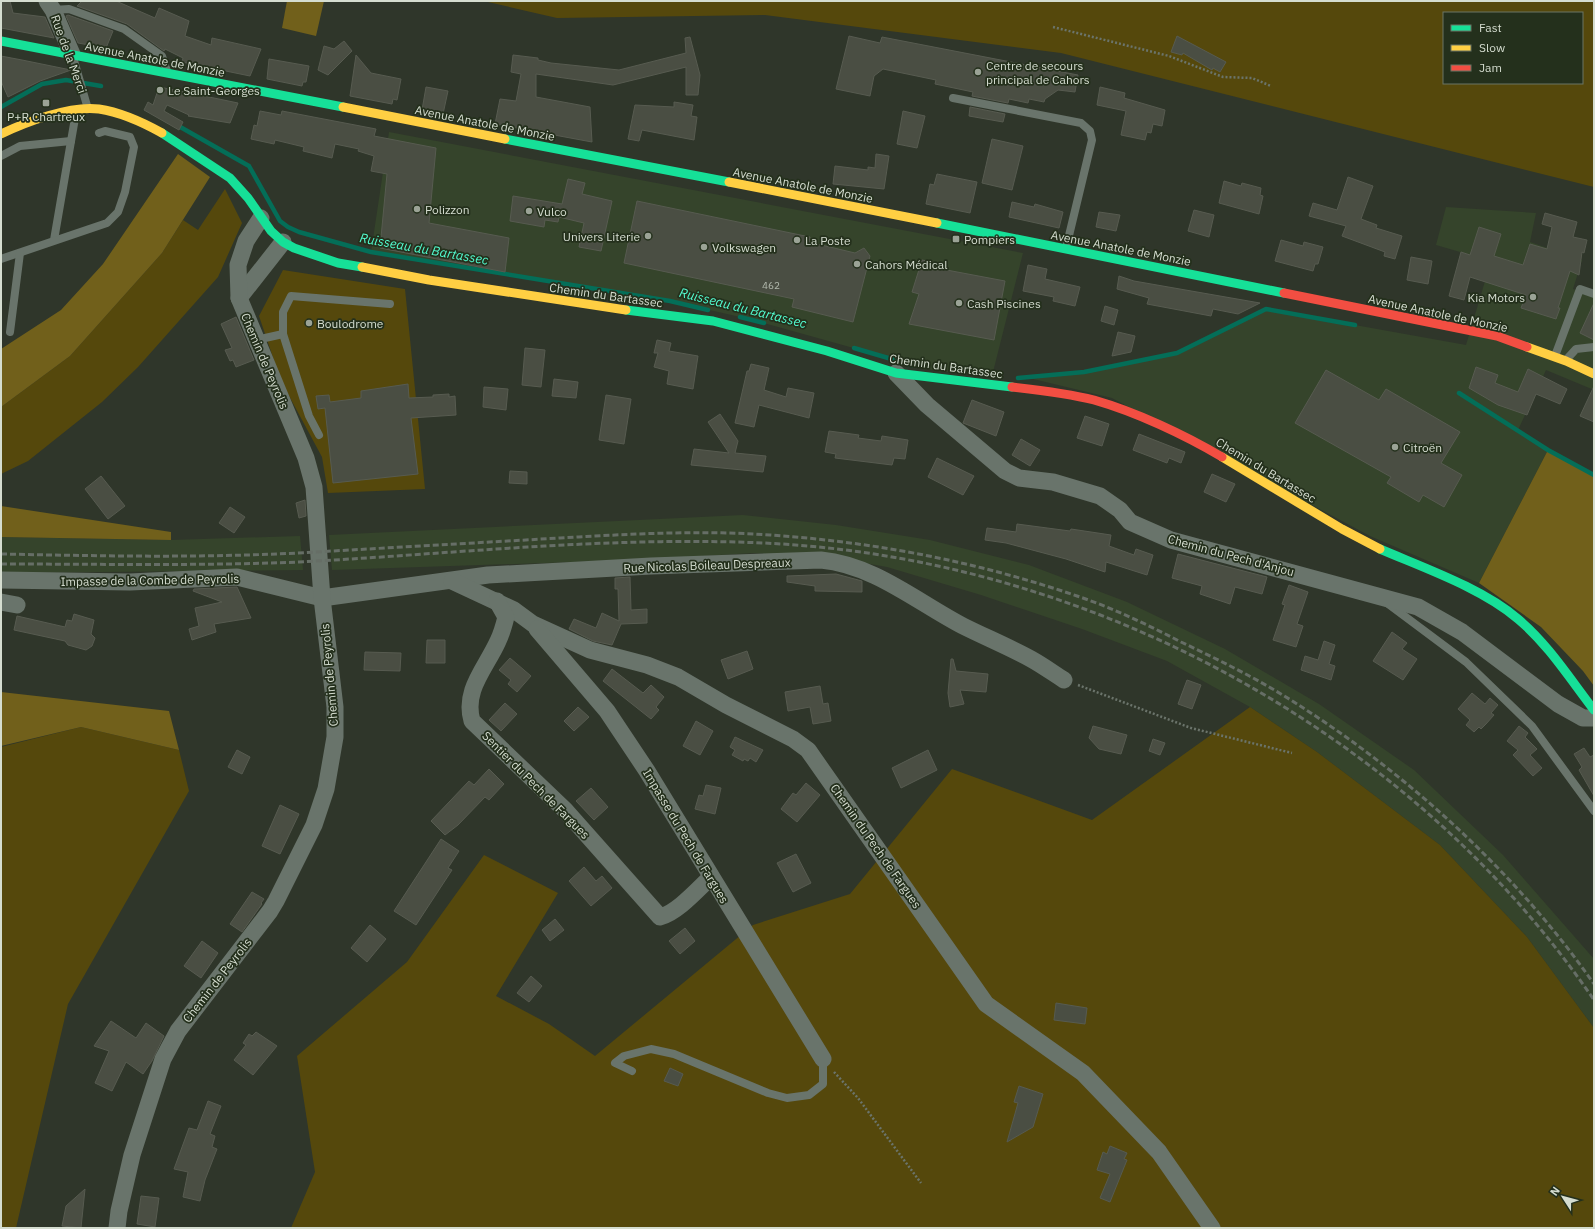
<svg xmlns="http://www.w3.org/2000/svg" width="1595" height="1229" font-family="'IBM Plex Sans',sans-serif">
<style>
.built{fill:#35442b}
.green{fill:#55480c;fill-rule:evenodd}
.forest{fill:#71601b}
.lines{fill:none;stroke-linecap:round;stroke-linejoin:round}
.stream{stroke:#046e58;stroke-width:4.5}
.building{fill:#4a4e43;stroke:#575b50}
.path{stroke:#6b746b;stroke-width:2.5;stroke-dasharray:2 2;stroke-linecap:butt}
.lane{stroke:#69746b;stroke-width:8}
.street{stroke:#69746b;stroke-width:17}
.fast{stroke:#16e098;stroke-width:9}
.slow{stroke:#ffcf43;stroke-width:9}
.jam{stroke:#f24e42;stroke-width:9}
.rail{stroke:#666e66;stroke-width:3;stroke-dasharray:6 3;stroke-linecap:butt}
.poi-dot{fill:#9ba396;stroke:#24301c;stroke-width:1.5}
.labels{text-anchor:middle;dominant-baseline:central;stroke-width:3.5;stroke-linejoin:round;paint-order:stroke}
.number-label{font-size:10px;fill:#b2b9ad}
.street-label{font-size:12px;fill:#d5ddd0;stroke:#24301c}
.poi-label{font-size:12px;fill:#d5ddd0;stroke:#24301c;text-anchor:start}
.water-label{font-size:13px;font-style:italic;fill:#53fcd1;stroke:#24301c}
</style>
<rect width="100%" height="100%" fill="#2f362a"/>
<g class="built">
<polygon points="389,132 1023,253 992,376 936,371 749,319 670,301 371,252"/>
<polygon points="1446,207 1536,213 1530,242 1582,260 1573,289 1594,297 1594,390 1546,370 1518,430 1548,450 1479,583 1370,536 1112,398 1025,377 1084,372 1177,353 1266,309 1466,345 1491,261 1436,245"/>
<polygon points="743,515 836,525 930,540 1029,565 1127,602 1225,649 1319,704 1414,770 1503,855 1594,959 1594,1028 1527,937 1440,845 1317,752 1250,707 1167,661 1082,629 981,595 887,567 830,557 754,553 634,560 332,570 329,535"/>
<polygon points="300,536 303,570 1,573 1,537 171,540"/>
</g>
<g class="green">
<path d="M1594 1V187L1061 53 765 15 557 18 488 2ZM1444 13H1582V83H1444Z"/>
<polygon points="225,189 242,223 218,277 138,367 102,402 28,461 1,474 1,407 70,356 162,253 183,220 198,230"/>
<polygon points="283,270 405,289 425,489 328,493 322,457 281,381 259,316"/>
<polygon points="1250,707 1317,752 1440,845 1527,937 1594,1028 1594,1228 291,1228 315,1172 297,1056 407,962 484,855 558,893 496,996 549,1024 595,1056 753,925 850,894 952,769 1092,820"/>
<polygon points="81,727 179,750 189,791 68,1004 16,1228 1,1228 1,747"/>
</g>
<g class="forest">
<polygon points="287,1 324,1 316,36 282,28"/>
<polygon points="178,154 210,177 162,253 70,356 1,407 1,349 61,310 103,264"/>
<polygon points="1548,450 1594,475 1594,686 1583,671 1541,627 1479,583"/>
<polygon points="1,506 171,532 171,540 1,537"/>
<polygon points="1,692 169,711 179,750 81,727 1,746"/>
</g>
<g class="lines">
<g class="stream">
<polyline points="1,107 42,84 66,80 101,86"/>
<polyline points="175,124 249,166 280,221 288,227 299,232 371,252 670,301 708,310"/>
<polyline points="740,317 764,323"/>
<polyline points="854,348 912,365"/>
<polyline points="1018,378 1084,372 1177,353 1266,309 1355,325"/>
<polyline points="1459,393 1548,450 1594,475"/>
</g>
</g>
<g class="building">
<polygon points="1,1 10,1 13,13 45,17 54,38 1,28"/>
<polygon points="82,1 116,1 155,18 159,8 189,21 185,36 211,45 212,38 261,49 250,76 182,62 183,58 165,49 164,51 127,24 77,6"/>
<polygon points="68,15 113,31 106,48 78,43 66,16"/>
<polygon points="849,36 880,43 882,37 1078,75 1075,92 1058,90 1045,99 1044,102 1029,99 1028,103 1009,99 1008,103 972,96 973,92 935,84 936,80 883,69 874,76 870,96 836,89"/>
<polygon points="1177,36 1226,62 1220,72 1213,68 1212,70 1183,53 1182,55 1171,52"/>
<polygon points="690,37 700,75 698,95 686,95 686,67 613,85 536,74 536,97 590,107 592,142 495,124 500,99 516,101 521,74 511,72 513,55 538,58 538,60 551,63 619,70 686,53 685,38"/>
<polygon points="344,41 352,51 328,75 318,70 324,46 334,49"/>
<polygon points="356,55 371,73 401,79 397,100 393,99 392,104 350,96"/>
<polygon points="1,56 22,60 71,70 40,81 8,97 1,81"/>
<polygon points="269,59 309,66 306,82 303,82 302,86 267,79"/>
<polygon points="159,87 214,98 238,103 230,123 188,116 189,115 167,105 164,111 183,122 179,130 144,110 148,102 153,105"/>
<polygon points="426,87 448,91 443,114 422,110"/>
<polygon points="1100,87 1125,93 1124,98 1165,110 1162,126 1153,124 1151,133 1147,132 1145,140 1121,135 1126,111 1097,105"/>
<polygon points="674,102 693,105 691,116 697,117 694,140 642,130 639,141 628,139 635,105 674,107"/>
<polygon points="970,107 1005,114 1003,122 969,116"/>
<polygon points="260,111 281,115 282,111 376,129 374,136 436,148 429,223 509,238 505,272 380,248 387,174 371,171 374,156 358,151 359,149 335,144 332,158 303,151 304,147 275,140 274,144 251,139 254,125 257,126"/>
<polygon points="903,111 925,116 917,148 897,144"/>
<polygon points="992,139 1023,146 1012,190 982,183"/>
<polygon points="876,154 889,156 884,189 833,184 835,166 868,170 868,167 875,168"/>
<polygon points="937,174 977,182 970,213 926,204 930,184 934,185"/>
<polygon points="1348,177 1373,186 1361,219 1377,225 1376,228 1402,236 1395,259 1384,256 1385,252 1342,236 1346,226 1309,216 1313,203 1337,210"/>
<polygon points="568,179 585,183 582,194 612,201 601,251 579,247 584,223 559,217 558,222 545,220 544,227 510,221 513,196 562,204"/>
<polygon points="1224,181 1241,186 1242,183 1261,188 1260,195 1263,196 1259,214 1219,203"/>
<polygon points="637,201 810,237 809,242 855,253 864,248 870,256 853,322 792,307 794,299 624,263"/>
<polygon points="1012,202 1034,207 1035,204 1063,212 1059,228 1009,217"/>
<polygon points="1194,210 1214,215 1209,237 1188,231"/>
<polygon points="1099,212 1120,215 1116,231 1096,227"/>
<polygon points="1545,213 1577,222 1573,237 1587,240 1584,253 1582,252 1579,275 1570,271 1558,308 1560,308 1556,319 1521,308 1526,295 1470,277 1464,300 1449,296 1461,252 1470,255 1479,227 1501,234 1494,256 1523,265 1530,244 1547,249 1552,227 1542,224"/>
<polygon points="1281,240 1303,246 1304,242 1323,247 1318,264 1315,264 1313,271 1275,261"/>
<polygon points="1411,257 1432,261 1428,284 1407,280"/>
<polygon points="922,260 937,263 936,268 1005,281 994,340 909,324 919,294 912,292"/>
<polygon points="1028,265 1047,269 1045,279 1080,287 1075,306 1053,301 1054,297 1023,291"/>
<polygon points="1119,276 1134,281 1260,303 1238,314 1213,309 1211,316 1147,304 1149,298 1117,289"/>
<polygon points="1594,303 1594,340 1580,333"/>
<polygon points="1105,306 1118,310 1114,325 1101,321"/>
<polygon points="236,317 254,360 236,367 233,360 230,361 225,350 232,348 221,324"/>
<polygon points="1118,332 1135,336 1131,352 1112,356"/>
<polygon points="657,340 671,343 669,351 698,356 693,389 667,384 669,371 654,367 658,353 654,353"/>
<polygon points="525,348 545,350 541,387 522,385"/>
<polygon points="751,364 769,368 764,390 786,397 788,388 814,393 809,418 759,405 754,427 735,423 747,371 749,371"/>
<polygon points="1476,367 1498,375 1495,383 1518,392 1528,369 1567,389 1560,404 1536,394 1527,415 1498,405 1469,388"/>
<polygon points="1326,370 1379,400 1386,389 1460,432 1441,463 1462,475 1444,507 1423,495 1419,502 1387,483 1391,477 1295,423"/>
<polygon points="554,379 578,382 576,398 552,396"/>
<polygon points="408,384 409,398 433,397 433,395 449,394 449,397 455,396 456,415 411,418 418,474 333,483 325,408 318,409 316,396 329,395 330,402 361,398 361,391"/>
<polygon points="1594,386 1594,422 1580,416"/>
<polygon points="484,387 508,389 506,410 483,407"/>
<polygon points="606,395 631,399 624,444 599,440"/>
<polygon points="972,400 1004,412 996,436 963,423"/>
<polygon points="720,414 738,441 735,453 766,456 763,472 691,465 694,449 729,453 708,422"/>
<polygon points="1085,416 1109,424 1102,446 1077,438"/>
<polygon points="829,431 859,435 858,438 881,441 882,436 908,440 905,459 894,458 892,465 835,458 836,454 825,452"/>
<polygon points="1139,434 1185,452 1181,463 1169,458 1167,463 1133,450"/>
<polygon points="1021,439 1040,450 1030,466 1012,455"/>
<polygon points="937,458 974,476 963,495 928,477"/>
<polygon points="510,471 527,472 527,484 509,483"/>
<polygon points="1212,474 1235,484 1226,502 1204,492"/>
<polygon points="101,476 125,506 108,519 85,489"/>
<polygon points="305,500 306,516 299,518 296,503"/>
<polygon points="230,507 245,517 234,533 219,523"/>
<polygon points="1017,524 1070,531 1071,529 1111,535 1109,546 1134,555 1136,549 1153,555 1147,575 1106,562 1105,572 1066,559 1006,543 985,540 987,528 1016,532"/>
<polygon points="1178,554 1267,577 1262,594 1235,587 1230,604 1200,594 1202,586 1172,578"/>
<polygon points="836,574 862,581 862,592 815,591 815,586 787,582 787,576"/>
<polygon points="630,577 631,610 647,609 647,623 621,624 612,645 593,641 569,629 574,619 596,628 602,613 619,621 618,589 615,589 615,578"/>
<polygon points="1289,585 1308,592 1297,624 1303,626 1296,647 1273,640 1285,605 1282,604"/>
<polygon points="237,587 251,618 214,624 216,632 192,640 189,629 199,626 195,608 222,602 193,591 194,589"/>
<polygon points="74,614 94,620 91,634 95,638 92,646 86,650 68,645 65,641 14,630 17,616 65,627 67,620 72,621"/>
<polygon points="1392,632 1407,643 1402,649 1417,659 1403,680 1373,661"/>
<polygon points="427,640 445,640 445,663 426,663"/>
<polygon points="1324,641 1335,645 1329,664 1335,666 1331,680 1301,670 1305,656 1318,660"/>
<polygon points="747,651 753,669 728,679 721,660"/>
<polygon points="365,652 401,653 400,671 364,670"/>
<polygon points="510,658 531,676 517,692 508,684 511,680 499,670"/>
<polygon points="951,659 953,659 956,671 988,674 986,692 960,690 964,704 950,707 948,693"/>
<polygon points="612,669 643,693 651,685 664,697 656,707 659,710 651,719 603,681"/>
<polygon points="1187,680 1201,685 1192,709 1178,704"/>
<polygon points="820,686 823,704 828,703 831,721 813,724 810,707 788,711 785,692"/>
<polygon points="1472,693 1485,704 1490,698 1498,705 1491,713 1494,715 1486,724 1481,729 1479,727 1474,732 1466,725 1470,720 1458,709"/>
<polygon points="505,703 517,714 501,731 489,720"/>
<polygon points="578,707 589,717 574,731 564,721"/>
<polygon points="696,721 713,731 700,755 683,746"/>
<polygon points="1093,726 1127,735 1121,754 1099,749 1089,738"/>
<polygon points="1519,726 1528,733 1525,737 1537,749 1530,755 1542,768 1533,776 1513,755 1518,750 1507,741"/>
<polygon points="735,737 763,750 756,762 750,758 748,761 744,759 743,761 732,755 735,750 730,747"/>
<polygon points="1153,739 1165,743 1160,755 1149,751"/>
<polygon points="1584,748 1590,757 1594,755 1594,796 1579,770 1582,767 1574,754"/>
<polygon points="237,750 250,757 242,774 228,767"/>
<polygon points="928,750 937,770 901,788 892,768"/>
<polygon points="489,769 504,784 489,800 485,797 458,825 445,835 431,821 469,781 474,785"/>
<polygon points="806,783 820,795 797,822 781,809 793,793 796,795"/>
<polygon points="706,785 721,788 715,814 695,809 699,795 703,796"/>
<polygon points="591,788 608,807 594,820 576,801"/>
<polygon points="280,805 299,814 280,854 262,846"/>
<polygon points="441,839 459,851 448,868 452,870 416,925 394,911"/>
<polygon points="796,854 811,883 793,892 777,863"/>
<polygon points="584,867 596,881 602,876 612,888 591,906 569,881"/>
<polygon points="252,892 264,899 261,903 262,904 242,932 230,924"/>
<polygon points="555,919 564,930 550,941 542,930"/>
<polygon points="370,925 386,939 367,962 351,948"/>
<polygon points="685,928 695,941 680,954 669,941"/>
<polygon points="202,941 218,953 201,978 184,966"/>
<polygon points="531,976 542,986 529,1002 517,993"/>
<polygon points="1056,1003 1087,1008 1085,1024 1054,1020"/>
<polygon points="111,1021 136,1038 146,1023 164,1036 152,1061 143,1074 126,1062 112,1091 95,1083 109,1051 94,1046"/>
<polygon points="256,1032 277,1046 253,1075 234,1060 246,1045 243,1043 249,1034 252,1036"/>
<polygon points="670,1068 683,1074 678,1086 664,1081"/>
<polygon points="1019,1086 1043,1094 1033,1127 1007,1142 1018,1103 1014,1102"/>
<polygon points="208,1101 221,1106 210,1134 215,1136 212,1147 217,1149 205,1180 200,1201 183,1197 188,1172 174,1169 189,1128 197,1130"/>
<polygon points="1110,1146 1127,1153 1124,1159 1127,1160 1110,1202 1100,1198 1110,1174 1097,1170 1103,1152 1107,1154"/>
<polygon points="85,1189 81,1228 62,1226 66,1206"/>
<polygon points="141,1196 159,1198 155,1227 137,1224"/>
</g>
<g class="lines">
<g class="path">
<polyline points="1053,27 1169,56 1223,77 1252,78 1271,86"/>
<polyline points="1078,685 1191,728 1292,753"/>
<polyline points="834,1072 858,1098 921,1183"/>
</g>
<g class="lane">
<polyline points="53,10 69,9 124,29 162,56 167,71"/>
<polyline points="73,57 88,109"/>
<polyline points="953,98 1081,123 1090,131 1092,140 1066,248"/>
<polyline points="1,156 20,146 71,141"/>
<polyline points="54,240 75,118 74,113"/>
<polyline points="1,259 107,223 118,212 125,192 134,147 130,137 105,131 99,133"/>
<polyline points="10,332 20,253"/>
<polyline points="283,334 309,416 319,435"/>
<polyline points="256,340 283,334 283,312 291,296 390,304"/>
<polyline points="1555,356 1580,289 1594,294"/>
<polyline points="1566,360 1576,349 1594,347"/>
<polyline points="1387,603 1466,662 1532,726 1594,811"/>
<polyline points="632,1071 615,1063 624,1056 651,1049 674,1054 768,1093 787,1098 809,1095 823,1084 823,1059"/>
</g>
<g class="street">
<polyline points="47,1 53,10 72,54"/>
<polyline points="239,298 283,242"/>
<polyline points="896,373 927,405 1005,471 1019,478 1053,482 1100,496 1120,510 1130,522 1171,540 1418,607 1462,632 1558,704 1583,718 1594,718"/>
<path d="M1 580 130 582 237 577 322 598 488 575 651 566 821 560C874 565 917 602 963 626 985 637 1009 647 1031 659 1042 665 1053 673 1064 680"/>
<polyline points="452,581 514,610 533,624 590,650 647,665 678,677 726,705 793,739 808,750 986,1004 1083,1073 1159,1152 1212,1228"/>
<path d="M497 601 506 617C504 625 502 633 498 641 486 668 463 690 472 721L565 810 660 917C677 913 698 889 711 877"/>
<polyline points="1,602 17,605"/>
<polyline points="537,629 607,711 647,771 823,1059"/>
<polyline points="117,1228 119,1211 132,1155 163,1059 178,1031 270,911 276,901 314,825 326,789 335,737 335,707 322,598 314,487 306,458 239,298 238,265 246,241 261,218"/>
</g>
<g class="fast">
<polyline points="1,41 343,107"/>
<polyline points="162,133 230,178 248,198 271,231 283,242 294,248 338,263 362,267"/>
<polyline points="505,139 729,182"/>
<polyline points="937,223 1284,293"/>
<polyline points="626,310 713,321 827,351 896,373 1012,387"/>
<path d="M1380 549C1424 568 1482 588 1518 619 1548 644 1570 679 1594 710"/>
</g>
<g class="slow">
<polyline points="343,107 505,139"/>
<path d="M1 134C26 122 71 105 99 109 119 112 144 123 162 133"/>
<polyline points="729,182 937,223"/>
<polyline points="362,267 429,280 626,310"/>
<polyline points="1527,347 1566,361 1594,374"/>
<polyline points="1222,457 1342,529 1380,549"/>
</g>
<g class="jam">
<polyline points="1284,293 1497,336 1527,347"/>
<path d="M1012 387C1039 390 1067 393 1094 400 1136 412 1185 435 1222 457"/>
</g>
<g class="rail">
<path d="M1 554C100 556 199 558 298 553 385 548 473 543 560 538 630 534 700 530 770 535 875 542 978 562 1077 596 1113 608 1148 625 1181 642 1221 661 1260 680 1297 704 1409 775 1518 875 1594 984"/>
<path d="M1 564C100 564 200 566 299 562 453 554 608 536 763 543 1087 557 1410 731 1594 1000"/>
</g>
</g>
<g class="poi-dot">
<circle cx="978" cy="72" r="4"/>
<circle cx="160" cy="90" r="4"/>
<rect x="42" y="99" width="8" height="8" rx="2"/>
<circle cx="417" cy="209" r="4"/>
<circle cx="529" cy="211" r="4"/>
<circle cx="648" cy="236" r="4"/>
<rect x="952" y="235" width="8" height="8" rx="2"/>
<circle cx="797" cy="240" r="4"/>
<circle cx="704" cy="247" r="4"/>
<circle cx="857" cy="264" r="4"/>
<circle cx="1533" cy="297" r="4"/>
<circle cx="959" cy="303" r="4"/>
<circle cx="309" cy="323" r="4"/>
<circle cx="1395" cy="447" r="4"/>
</g>
<g class="labels">
<g class="number-label">
<text x="771" y="285">462</text>
</g>
<g class="street-label">
<text transform="translate(69 54) rotate(70)">Rue de la Merci</text>
<text transform="translate(155 59) rotate(11)">Avenue Anatole de Monzie</text>
<text transform="translate(485 123) rotate(11)">Avenue Anatole de Monzie</text>
<text transform="translate(803 185) rotate(11)">Avenue Anatole de Monzie</text>
<text transform="translate(1121 248) rotate(11)">Avenue Anatole de Monzie</text>
<text transform="translate(606 295) rotate(8)">Chemin du Bartassec</text>
<text transform="translate(1438 313) rotate(12)">Avenue Anatole de Monzie</text>
<text transform="translate(265 361) rotate(67)">Chemin de Peyrolis</text>
<text transform="translate(946 366) rotate(8)">Chemin du Bartassec</text>
<text transform="translate(1266 470) rotate(31)">Chemin du Bartassec</text>
<text transform="translate(1231 555) rotate(15)">Chemin du Pech d'Anjou</text>
<text transform="translate(707 565) rotate(-2)">Rue Nicolas Boileau Despreaux</text>
<text transform="translate(150 580) rotate(-1)">Impasse de la Combe de Peyrolis</text>
<text transform="translate(329 675) rotate(-95)">Chemin de Peyrolis</text>
<text transform="translate(536 785) rotate(45)">Sentier du Pech de Fargues</text>
<text transform="translate(686 836) rotate(59)">Impasse du Pech de Fargues</text>
<text transform="translate(876 846) rotate(55)">Chemin du Pech de Fargues</text>
<text transform="translate(217 980) rotate(-52)">Chemin de Peyrolis</text>
</g>
<g class="poi-label">
<text x="986" y="65">Centre de secours<tspan x="986" dy="14">principal de Cahors</tspan></text>
<text x="168" y="90">Le Saint-Georges</text>
<text x="46" y="116" text-anchor="middle">P+R Chartreux</text>
<text x="425" y="209">Polizzon</text>
<text x="537" y="211">Vulco</text>
<text x="640" y="236" text-anchor="end">Univers Literie</text>
<text x="964" y="239">Pompiers</text>
<text x="805" y="240">La Poste</text>
<text x="712" y="247">Volkswagen</text>
<text x="865" y="264">Cahors Médical</text>
<text x="1525" y="297" text-anchor="end">Kia Motors</text>
<text x="967" y="303">Cash Piscines</text>
<text x="317" y="323">Boulodrome</text>
<text x="1403" y="447">Citroën</text>
</g>
<g class="water-label">
<text transform="translate(424 249) rotate(10)">Ruisseau du Bartassec</text>
<text transform="translate(743 308) rotate(14)">Ruisseau du Bartassec</text>
</g>
</g>
<rect width="1595" height="1229" fill="none" stroke="#d5ddd0" stroke-width="4"/>
<rect x="1443" y="12" width="140" height="72" fill="#24301c" stroke="#6b7564"/>
<rect x="1451" y="25" width="20" height="6" fill="#16e098" stroke="#6b7564"/>
<text x="1479" y="32" font-size="12" fill="#d5ddd0">Fast</text>
<rect x="1451" y="45" width="20" height="6" fill="#ffcf43" stroke="#6b7564"/>
<text x="1479" y="52" font-size="12" fill="#d5ddd0">Slow</text>
<rect x="1451" y="65" width="20" height="6" fill="#f24e42" stroke="#6b7564"/>
<text x="1479" y="72" font-size="12" fill="#d5ddd0">Jam</text>
<g transform="translate(1563 1197) rotate(306)" stroke="#24301c" stroke-width="3" paint-order="stroke">
<path d="M0-3L7 15L0 10L-7 15Z" fill="#d5ddd0"/>
<text y="-6" font-size="11" font-weight="bold" text-anchor="middle" fill="#d5ddd0">N</text>
</g>
</svg>
